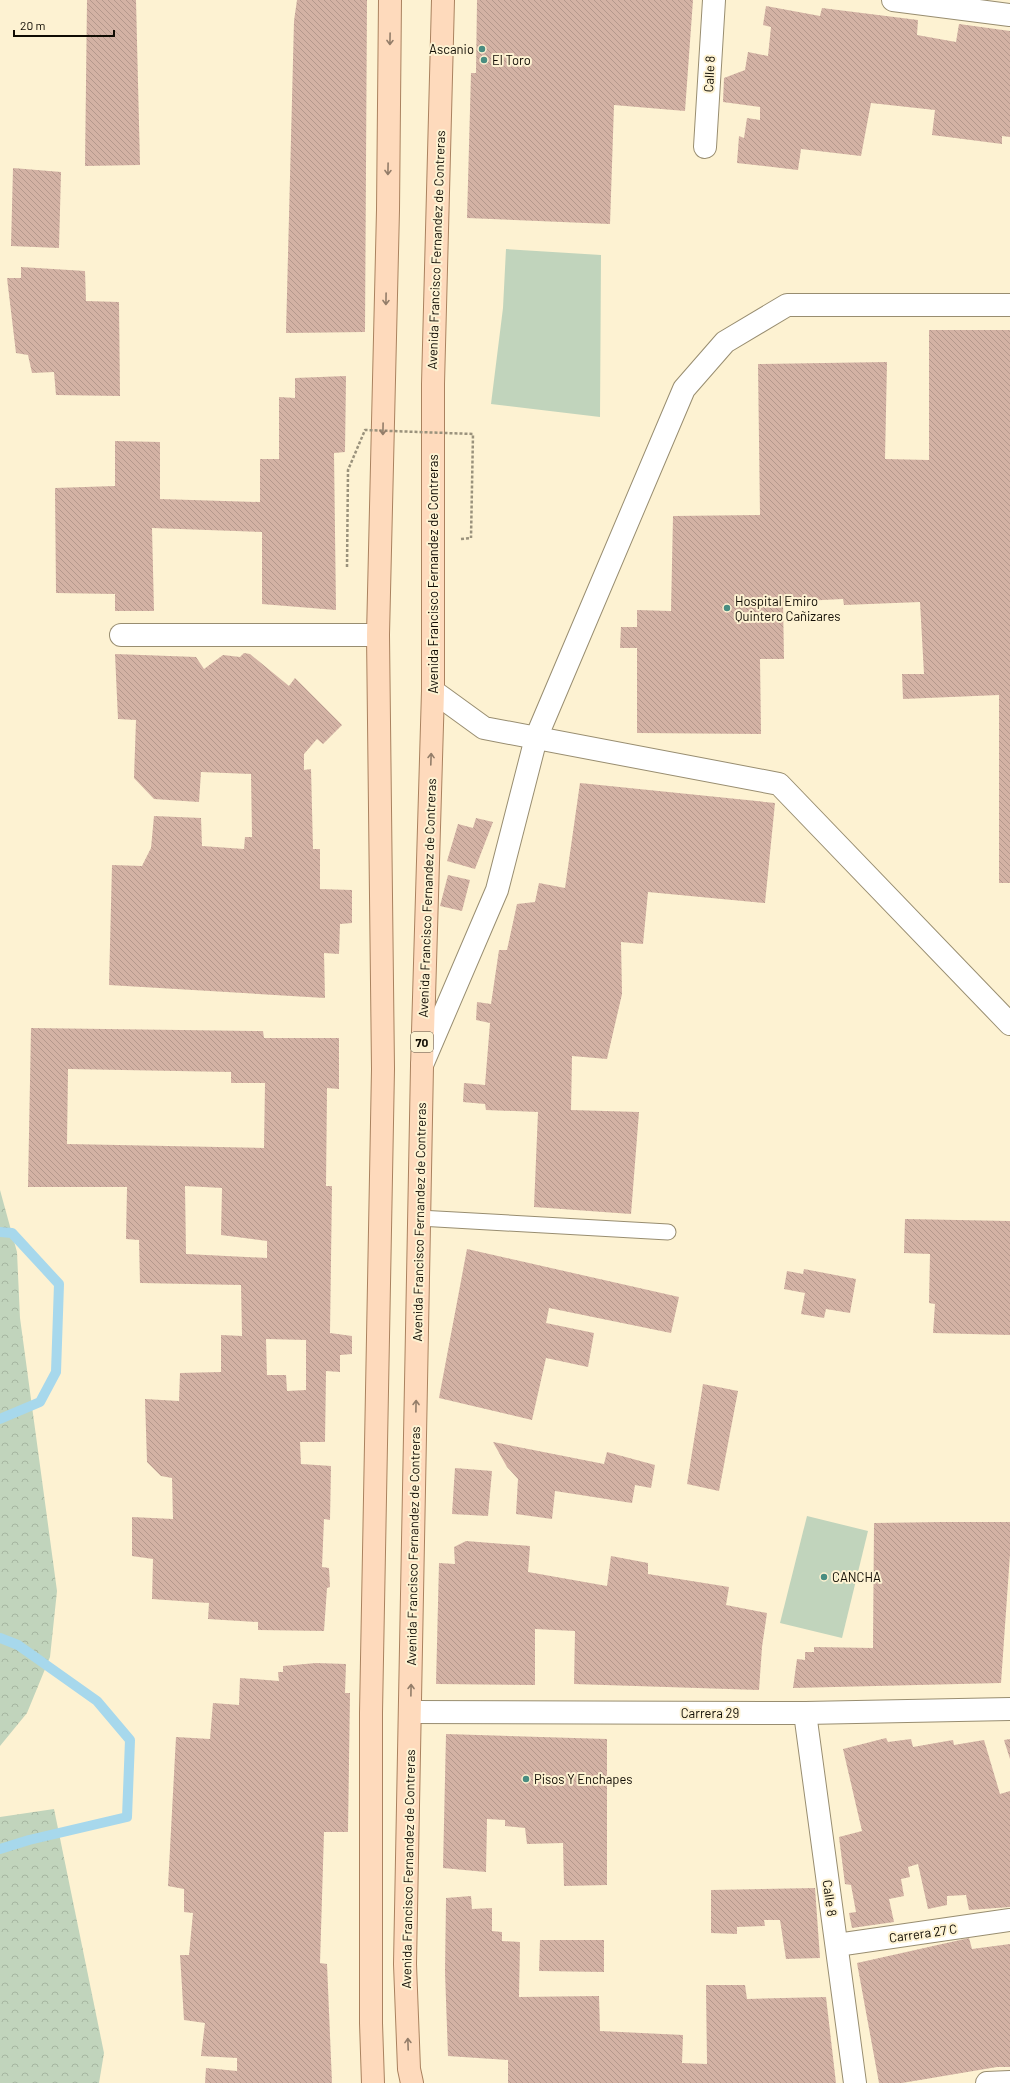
<svg xmlns="http://www.w3.org/2000/svg" width="1010" height="2083" font-family="Barlow,sans-serif">
<style>
.forest{fill:url(#forest-crowns)}
.green{fill:#c1d4bc}
.lines{fill:none;stroke-linecap:round;stroke-linejoin:round}
.stream{stroke:#a7d8ec;stroke-width:10}
.building{fill:url(#building-back-hatch);fill-rule:evenodd}
.service-casing{stroke:#988d70;stroke-width:17}
.minor-casing{stroke:#988d70;stroke-width:24}
.primary-casing{stroke:#aa825f;stroke-width:24}
.path{stroke:#9a927c;stroke-width:2.5;stroke-dasharray:3 2;stroke-linecap:butt}
.service{stroke:#fff;stroke-width:15}
.minor{stroke:#fff;stroke-width:22}
.primary{stroke:#fedabc;stroke-width:22}
.path-bridge{stroke:#9a927c;stroke-width:2.5;stroke-dasharray:3 2;stroke-linecap:butt}
.oneway{stroke:#937d69}
.poi-dot{fill:#498d81;stroke:#fdf2d2;stroke-width:1.5}
.labels{text-anchor:middle;dominant-baseline:central;stroke-width:4;stroke-linejoin:round;paint-order:stroke}
.shield{fill:#fdf2d2;stroke:#575141;stroke-width:1}
.shield-label{font-size:12px;font-weight:bold;fill:#100c03}
.poi-label{font-size:13px;fill:#100c03;stroke:#fdf2d2;text-anchor:start}
.street-label{font-size:13px;fill:#100c03;stroke:#fdf2d2}
</style>
<defs>
<pattern id="forest-crowns" width="20" height="18" patternUnits="userSpaceOnUse"><rect width="20" height="18" fill="#c1d4bc"/><path d="M2 6a3 3 0 1 1 6 0M12 15a3 3 0 1 1 6 0" fill="none" stroke="#a5b5a0"/></pattern>
<pattern id="building-back-hatch" width="6" height="6" patternUnits="userSpaceOnUse"><rect width="6" height="6" fill="#d3b2a4"/><path d="M-1 5l2 2M0 0l6 6M5-1l2 2" fill="none" stroke="#b4988c"/></pattern>
</defs>
<rect width="100%" height="100%" fill="#fdf2d2"/>
<g class="forest">
<polygon points="0,1190 17,1252 20,1318 57,1591 50,1657 27,1713 0,1746"/>
<polygon points="54,1809 104,2053 99,2083 0,2083 0,1817"/>
</g>
<g class="green">
<polygon points="506,249 601,255 600,417 491,404 503,308"/>
<polygon points="807,1516 868,1531 842,1638 780,1623"/>
</g>
<g class="lines">
<g class="stream">
<polyline points="0,1232 12,1233 59,1284 56,1372 40,1402 0,1419"/>
<polyline points="0,1638 18,1645 97,1701 130,1740 127,1817 29,1840 0,1849"/>
</g>
</g>
<g class="building">
<polygon points="87,0 136,0 140,165 85,166"/>
<polygon points="297,0 367,0 365,332 286,333 294,21"/>
<polygon points="477,0 693,0 685,111 614,105 610,224 467,218 471,73 476,73"/>
<polygon points="766,6 820,16 822,8 918,20 917,35 956,42 959,24 1010,31 1010,137 1002,136 1002,144 932,135 935,110 871,103 861,156 801,149 798,170 737,163 739,136 744,138 747,118 760,120 760,107 723,102 724,78 745,70 748,52 768,56 771,27 763,25"/>
<polygon points="13,168 61,172 59,248 11,246"/>
<polygon points="21,267 85,271 86,301 119,302 120,396 56,395 54,372 32,373 28,355 16,353 7,278 21,278"/>
<polygon points="929,330 1010,330 1010,883 999,883 999,695 903,699 902,674 924,674 920,602 844,605 843,599 783,602 784,659 760,659 761,734 637,733 637,648 620,648 621,627 637,627 637,610 671,611 673,516 760,515 758,364 887,362 885,459 929,460"/>
<polygon points="346,376 345,452 334,453 336,610 262,604 262,532 152,528 154,611 115,611 115,594 56,593 55,488 115,486 115,441 160,442 160,499 260,502 260,459 279,459 279,397 295,398 295,378"/>
<polygon points="244,653 250,654 289,686 295,678 342,725 323,744 317,739 304,754 304,770 311,769 313,849 320,849 320,889 352,890 352,923 340,924 339,954 324,953 325,998 109,985 112,865 142,866 151,848 154,816 201,818 202,846 244,849 245,837 252,837 251,774 201,772 199,802 154,799 134,778 136,720 118,719 115,654 196,657 204,669 223,655 240,657"/>
<polygon points="580,783 775,803 765,903 648,892 643,944 621,942 622,994 607,1059 572,1056 571,1110 639,1112 631,1214 534,1207 538,1112 486,1110 485,1104 463,1102 464,1083 485,1085 490,1023 476,1020 477,1002 491,1004 499,950 507,950 517,904 535,902 539,883 565,888"/>
<polygon points="476,818 493,822 475,869 447,861 458,824 473,828"/>
<polygon points="448,875 470,880 462,911 440,906"/>
<path d="M31 1028 263 1031 264 1038H339V1089L327 1088 326 1186H332L330 1333 352 1336V1354L340 1355V1372L326 1371 325 1442H300L301 1464 331 1466 330 1520 324 1519 322 1567 329 1568 330 1587 327 1588 324 1631 258 1630V1622L208 1619 209 1603 152 1599 153 1559 132 1556V1517L173 1519 172 1478 161 1476 147 1462 145 1399 179 1401 180 1373 221 1372V1335L242 1336 241 1285 140 1283 139 1240 126 1239 127 1187H28ZM68 1069 231 1072V1083H265L264 1148 67 1144ZM185 1186 222 1188 221 1235 267 1241V1258L186 1254ZM266 1339 306 1340V1390L287 1391 286 1375H267Z"/>
<polygon points="905,1219 1010,1221 1010,1335 933,1333 935,1304 929,1303 930,1254 904,1253"/>
<polygon points="467,1249 679,1297 671,1333 549,1308 546,1323 594,1333 588,1367 546,1358 532,1420 439,1398"/>
<polygon points="804,1269 856,1279 850,1313 826,1309 824,1318 801,1314 805,1293 784,1289 787,1271 803,1274"/>
<polygon points="703,1384 738,1391 719,1491 687,1484"/>
<polygon points="493,1442 604,1464 607,1452 655,1465 651,1488 635,1485 632,1503 555,1491 552,1519 516,1514 518,1479 507,1467"/>
<polygon points="455,1468 492,1471 488,1516 452,1514"/>
<polygon points="942,1522 1010,1522 1010,1554 1001,1683 793,1688 797,1659 805,1660 805,1652 814,1652 814,1647 873,1648 874,1523"/>
<polygon points="466,1541 530,1546 528,1572 607,1586 611,1556 648,1563 648,1574 729,1587 726,1605 767,1613 762,1647 759,1690 574,1684 575,1631 535,1629 535,1685 436,1684 439,1563 455,1564 454,1547"/>
<polygon points="316,1663 346,1664 345,1693 350,1693 348,1832 324,1832 320,1963 327,1964 332,2083 205,2083 206,2068 237,2071 237,2058 201,2056 205,2023 184,2020 180,1955 189,1955 193,1913 184,1912 184,1889 168,1886 176,1737 210,1739 213,1703 239,1705 240,1678 279,1681 278,1672 283,1672 283,1666"/>
<polygon points="446,1734 607,1739 607,1885 564,1886 563,1843 527,1844 525,1828 505,1826 505,1820 487,1819 486,1872 443,1868"/>
<polygon points="886,1738 888,1742 911,1739 913,1747 953,1740 954,1745 984,1740 1000,1794 1010,1791 1010,1907 969,1910 966,1895 947,1896 947,1905 928,1909 918,1864 908,1867 910,1877 901,1879 904,1896 889,1899 894,1922 852,1928 849,1913 856,1912 851,1885 845,1884 839,1837 862,1831 843,1749"/>
<polygon points="1010,1739 1010,1759 1004,1740"/>
<polygon points="815,1888 820,1958 786,1959 780,1920 764,1920 765,1926 737,1927 737,1934 711,1933 711,1890"/>
<polygon points="471,1896 472,1909 492,1908 492,1931 502,1932 502,1941 520,1942 519,1997 599,1996 600,2031 683,2035 682,2063 707,2064 706,1985 745,1985 747,1999 826,1997 836,2083 508,2083 508,2060 448,2056 445,1972 446,1898"/>
<polygon points="969,1938 972,1949 1010,1944 1010,2067 997,2067 902,2083 879,2083 857,1963"/>
<polygon points="540,1940 604,1940 604,1972 539,1971"/>
</g>
<g class="lines">
<defs>
<polyline id="service" points="419,1218 668,1232"/>
<g id="minor">
<polyline points="893,0 1010,15"/>
<polyline points="705,147 714,0"/>
<polyline points="121,635 378,635"/>
<polyline points="433,691 484,728 779,784 1010,1024"/>
<polyline points="422,1065 497,890 536,738 684,389 725,342 787,305 1010,305"/>
<polyline points="411,1712 805,1713 1010,1709"/>
<polyline points="805,1713 855,2083"/>
<polyline points="837,1945 1010,1920"/>
<polyline points="987,2083 1010,2082"/>
</g>
<g id="primary">
<polyline points="373,2083 371,2023 371,1713 383,1069 378,635 388,210 390,0"/>
<polyline points="412,2083 409,2069 405,1964 422,1066 433,691 433,384 443,0"/>
</g>
</defs>
<use href="#service" class="service-casing"/>
<use href="#minor" class="minor-casing"/>
<use href="#primary" class="primary-casing"/>
<polyline class="path" points="461,539 471,538"/>
<use href="#service" class="service"/>
<use href="#minor" class="minor"/>
<use href="#primary" class="primary"/>
<polyline class="path-bridge" points="347,567 348,470 365,430 473,434 471,538"/>
</g>
<defs><path id="oneway-shaft" d="M-6 0H5M1.5-3L5.5 0L1.5 3" fill="none" stroke-width="1.6" stroke-linecap="round" stroke-linejoin="round"/></defs>
<g class="oneway">
<use href="#oneway-shaft" transform="translate(390 39) rotate(91)"/>
<use href="#oneway-shaft" transform="translate(388 169) rotate(91)"/>
<use href="#oneway-shaft" transform="translate(386 299) rotate(91)"/>
<use href="#oneway-shaft" transform="translate(383 429) rotate(91)"/>
<use href="#oneway-shaft" transform="translate(431 759) rotate(-88)"/>
<use href="#oneway-shaft" transform="translate(416 1406) rotate(-89)"/>
<use href="#oneway-shaft" transform="translate(411 1690) rotate(-89)"/>
<use href="#oneway-shaft" transform="translate(408 2044) rotate(-92)"/>
</g>
<g class="poi-dot">
<circle cx="482" cy="49" r="4"/>
<circle cx="484" cy="60" r="4"/>
<circle cx="727" cy="608" r="4"/>
<circle cx="824" cy="1577" r="4"/>
<circle cx="526" cy="1779" r="4"/>
</g>
<g class="labels">
<rect class="shield" x="411" y="1032" width="22" height="20" rx="3"/>
<g class="shield-label">
<text x="422" y="1042">70</text>
</g>
<g class="poi-label">
<text x="474" y="49" text-anchor="end">Ascanio</text>
<text x="492" y="60">El Toro</text>
<text x="735" y="601">Hospital Emiro<tspan x="735" dy="15">Quintero Cañizares</tspan></text>
<text x="832" y="1577">CANCHA</text>
<text x="534" y="1779">Pisos Y Enchapes</text>
</g>
<g class="street-label">
<text transform="translate(709 74) rotate(-87)">Calle 8</text>
<text transform="translate(436 250) rotate(-88)">Avenida Francisco Fernandez de Contreras</text>
<text transform="translate(433 574) rotate(-90)">Avenida Francisco Fernandez de Contreras</text>
<text transform="translate(427 898) rotate(-88)">Avenida Francisco Fernandez de Contreras</text>
<text transform="translate(419 1222) rotate(-89)">Avenida Francisco Fernandez de Contreras</text>
<text transform="translate(413 1546) rotate(-89)">Avenida Francisco Fernandez de Contreras</text>
<text x="710" y="1713">Carrera 29</text>
<text transform="translate(408 1869) rotate(-89)">Avenida Francisco Fernandez de Contreras</text>
<text transform="translate(830 1898) rotate(82)">Calle 8</text>
<text transform="translate(923 1933) rotate(-8)">Carrera 27 C</text>
</g>
</g>
<path d="M14 30v6h100v-6" fill="none" stroke="#100c03" stroke-width="2"/>
<text x="20" y="30" font-size="12" fill="#100c03" stroke="#fdf2d2" stroke-width="3" paint-order="stroke">20 m</text>
</svg>
